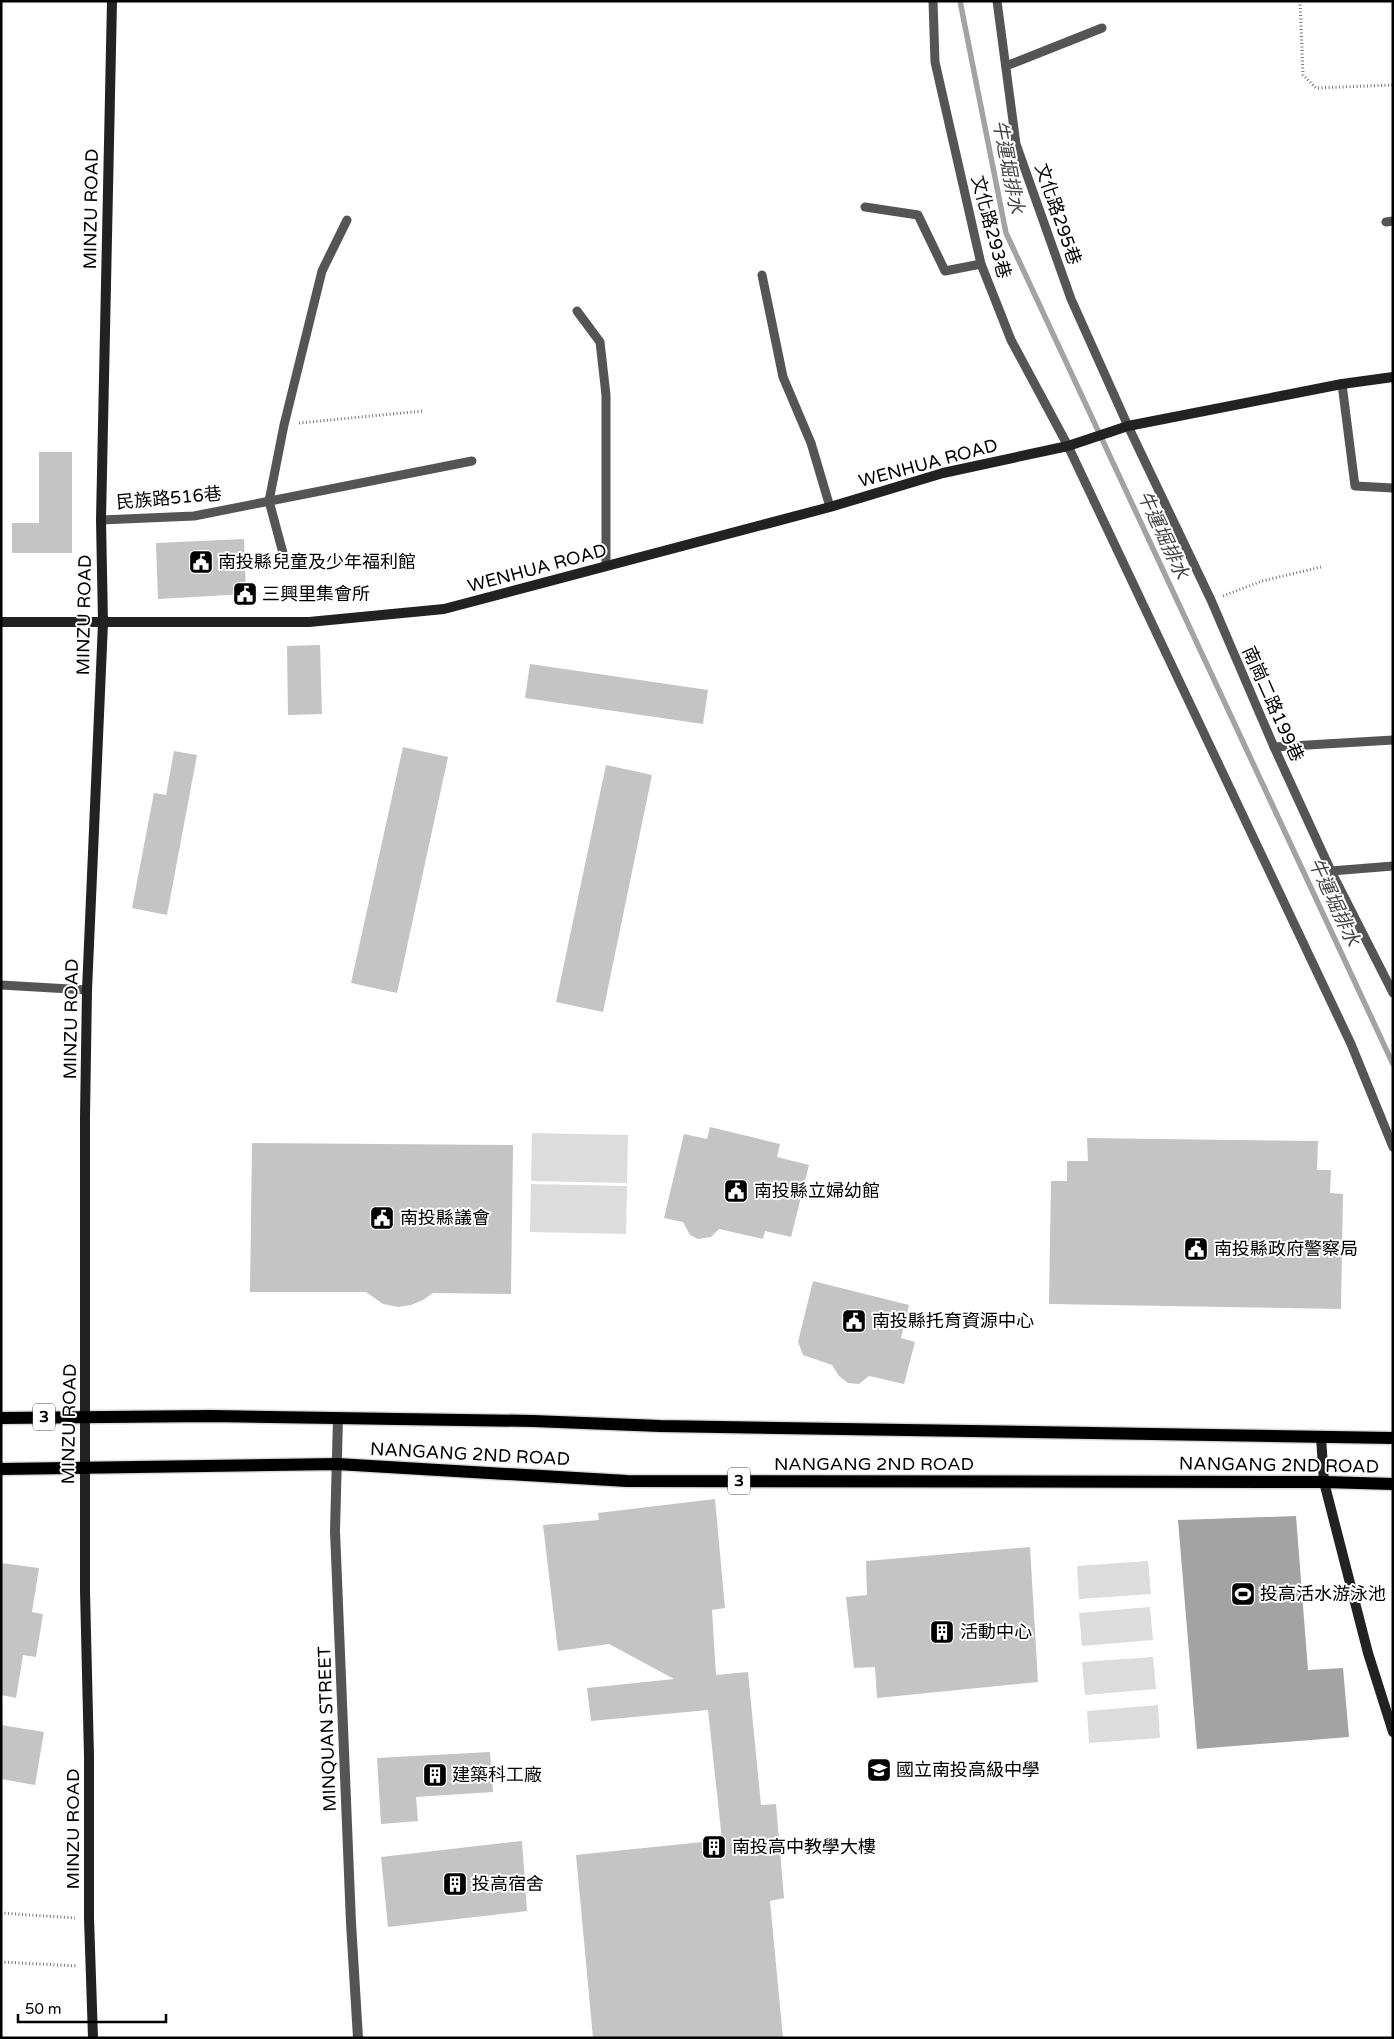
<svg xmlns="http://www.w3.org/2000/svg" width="1394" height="2039" font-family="'Varela Round','Noto Sans TC',sans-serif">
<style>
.green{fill:#dcdcdc}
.water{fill:#a3a3a3}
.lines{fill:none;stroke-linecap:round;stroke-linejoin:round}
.stream{stroke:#a3a3a3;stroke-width:5.5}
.building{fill:#c4c4c4}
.primary-casing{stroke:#dbdbdb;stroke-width:15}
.path{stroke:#777;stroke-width:3;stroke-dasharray:1 2.5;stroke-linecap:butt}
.lane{stroke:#555;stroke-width:9}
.street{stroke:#555;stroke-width:10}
.secondary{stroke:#222;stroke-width:10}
.primary{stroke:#000;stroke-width:12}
.labels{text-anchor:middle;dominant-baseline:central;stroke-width:4;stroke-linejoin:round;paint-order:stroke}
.shield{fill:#fff;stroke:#4c4c4c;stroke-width:1}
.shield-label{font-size:16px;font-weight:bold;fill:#000}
.street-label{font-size:18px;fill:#000;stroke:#fff}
.poi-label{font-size:18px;fill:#000;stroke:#fff;text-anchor:start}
.water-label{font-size:19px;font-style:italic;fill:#444;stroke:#fff}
</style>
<rect width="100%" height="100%" fill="#fff"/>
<g class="green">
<polygon points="532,1133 628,1135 627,1183 531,1181"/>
<polygon points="531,1184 627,1186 626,1234 530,1232"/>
<polygon points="1148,1561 1151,1594 1079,1599 1077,1566"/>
<polygon points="1150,1607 1153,1640 1082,1646 1079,1613"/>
<polygon points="1153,1657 1156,1689 1085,1695 1082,1662"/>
<polygon points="1158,1705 1160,1738 1089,1743 1087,1711"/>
</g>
<polygon class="water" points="1296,1516 1308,1670 1343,1668 1349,1737 1197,1749 1178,1520"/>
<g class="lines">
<polyline class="stream" points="960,1 1006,233 1393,1064"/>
</g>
<g class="building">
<polygon points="39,452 72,452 72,553 12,553 12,523 39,523"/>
<polygon points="244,539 246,594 158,599 156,543"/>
<polygon points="320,645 322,714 288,715 287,646"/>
<polygon points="530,664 708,690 703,724 525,698"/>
<polygon points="403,747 448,757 397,993 351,983"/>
<polygon points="174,751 197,755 167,915 132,908 154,793 166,795"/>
<polygon points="606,765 652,775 603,1012 556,1002"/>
<polygon points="710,1127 780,1144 777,1157 809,1165 791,1237 765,1231 763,1239 719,1229 711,1237 698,1239 690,1235 683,1222 664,1218 684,1134 707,1139"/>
<polygon points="1087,1138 1318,1141 1317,1170 1331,1170 1330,1193 1343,1194 1341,1309 1049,1304 1051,1181 1067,1181 1067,1161 1088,1161"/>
<polygon points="252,1143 513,1145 511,1294 433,1293 423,1300 411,1305 398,1307 383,1304 366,1292 250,1292"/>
<polygon points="813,1281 909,1305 901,1338 915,1342 904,1384 869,1376 859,1384 848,1383 839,1376 832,1365 803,1355 798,1342"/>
<polygon points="715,1499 725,1608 712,1610 716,1675 748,1672 761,1805 776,1804 784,1898 770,1901 783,2038 593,2038 576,1855 722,1840 708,1710 591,1721 587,1688 674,1679 609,1644 558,1651 543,1525 599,1520 598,1513"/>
<polygon points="1030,1547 1038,1682 877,1698 875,1667 854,1668 846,1597 867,1595 866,1561"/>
<polygon points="1,1563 39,1568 32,1612 43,1614 36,1657 23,1655 16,1698 1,1695"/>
<polygon points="1,1725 44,1732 35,1785 1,1779"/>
<polygon points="490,1752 493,1792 416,1797 418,1821 381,1824 377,1758"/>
<polygon points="522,1841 527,1911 388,1927 381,1857"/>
</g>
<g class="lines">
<defs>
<g id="primary">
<polyline points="1,1418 211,1416 533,1421 660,1426 1393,1438"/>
<polyline points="1,1469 337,1464 627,1481 1324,1482 1393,1484"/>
</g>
</defs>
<use href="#primary" class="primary-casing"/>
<g class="path">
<polyline points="1300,1 1303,75 1316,88 1393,85"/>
<polyline points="299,423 423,411"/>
<polyline points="1223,596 1262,581 1321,567"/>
<polyline points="1,1913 75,1918"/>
<polyline points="1,1962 78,1966"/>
</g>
<g class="lane">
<polyline points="933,1 935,62 981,264 1011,340 1068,446 1351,1044 1393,1147"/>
<polyline points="997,1 1016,144 1071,299 1128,426 1211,600 1274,747 1331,871 1393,993"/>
<polyline points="1006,66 1102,28"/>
<polyline points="865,207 918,215 945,271 981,264"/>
<polyline points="1386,222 1393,221"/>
<polyline points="762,275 783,377 811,443 830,507"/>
<polyline points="577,311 600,342 606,395 606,566"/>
<polyline points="1342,384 1355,486 1393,488"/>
<polyline points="101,520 194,516 472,461"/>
<polyline points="283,553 269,501 284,425 322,271 347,220"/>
<polyline points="1274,747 1393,740"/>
<polyline points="1331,871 1393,866"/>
<polyline points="1,985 87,990"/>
</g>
<polyline class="street" points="338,1418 335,1531 351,1923 358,2038"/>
<g class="secondary">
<polyline points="1,622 309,622 444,609 830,507 943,473 1068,446 1128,426 1342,384 1393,377"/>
<polyline points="1321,1437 1324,1482 1368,1653 1393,1732"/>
<polyline points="93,2038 89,1918 89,1756 85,1591 85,1117 87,990 103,623 101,520 112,1"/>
</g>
<use href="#primary" class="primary"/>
</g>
<defs>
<symbol id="civic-square" viewBox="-11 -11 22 22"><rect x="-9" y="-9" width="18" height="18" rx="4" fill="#000" stroke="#fff"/><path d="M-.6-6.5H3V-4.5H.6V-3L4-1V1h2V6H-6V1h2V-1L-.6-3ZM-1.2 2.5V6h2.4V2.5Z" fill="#fff"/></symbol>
<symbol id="stadium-square" viewBox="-11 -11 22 22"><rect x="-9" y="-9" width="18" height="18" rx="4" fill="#000" stroke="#fff"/><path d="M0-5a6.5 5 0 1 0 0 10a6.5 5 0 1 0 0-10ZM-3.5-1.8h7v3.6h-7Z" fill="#fff"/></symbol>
<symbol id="building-square" viewBox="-11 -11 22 22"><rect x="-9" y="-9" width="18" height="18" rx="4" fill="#000" stroke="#fff"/><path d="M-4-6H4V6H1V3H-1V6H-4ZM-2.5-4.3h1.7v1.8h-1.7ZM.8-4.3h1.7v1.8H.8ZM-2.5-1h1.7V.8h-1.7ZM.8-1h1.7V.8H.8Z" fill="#fff"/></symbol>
<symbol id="school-square" viewBox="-11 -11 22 22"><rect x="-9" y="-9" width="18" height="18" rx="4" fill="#000" stroke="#fff"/><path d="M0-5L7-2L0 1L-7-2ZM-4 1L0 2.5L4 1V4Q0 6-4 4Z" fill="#fff"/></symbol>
</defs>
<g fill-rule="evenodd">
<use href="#civic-square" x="187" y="548" width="28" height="28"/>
<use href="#civic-square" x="231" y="580" width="28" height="28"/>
<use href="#civic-square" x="722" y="1177" width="28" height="28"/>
<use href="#civic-square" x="368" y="1204" width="28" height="28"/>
<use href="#civic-square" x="1182" y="1235" width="28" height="28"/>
<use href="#civic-square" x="840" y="1307" width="28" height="28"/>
<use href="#stadium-square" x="1229" y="1580" width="28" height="28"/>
<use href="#building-square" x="928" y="1618" width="28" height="28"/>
<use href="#school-square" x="865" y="1756" width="28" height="28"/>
<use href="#building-square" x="421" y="1761" width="28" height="28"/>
<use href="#building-square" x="700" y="1833" width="28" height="28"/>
<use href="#building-square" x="441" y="1870" width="28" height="28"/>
</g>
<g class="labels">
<g class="shield">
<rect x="33" y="1403.5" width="22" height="27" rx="4"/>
<rect x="728" y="1467.5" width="22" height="27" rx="4"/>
</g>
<g class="shield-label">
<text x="44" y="1417">3</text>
<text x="739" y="1481">3</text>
</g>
<g class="street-label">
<text transform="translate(91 209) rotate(-89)">MINZU ROAD</text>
<text transform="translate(1058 214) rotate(71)">文化路295巷</text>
<text transform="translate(991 227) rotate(75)">文化路293巷</text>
<text transform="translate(928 463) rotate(-15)">WENHUA ROAD</text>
<text transform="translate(169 498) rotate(-5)">民族路516巷</text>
<text transform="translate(537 568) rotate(-15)">WENHUA ROAD</text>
<text transform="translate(84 615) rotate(-89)">MINZU ROAD</text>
<text transform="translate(1273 704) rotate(66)">南崗二路199巷</text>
<text transform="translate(71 1019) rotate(-89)">MINZU ROAD</text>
<text transform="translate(69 1424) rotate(-89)">MINZU ROAD</text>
<text transform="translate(470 1454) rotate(3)">NANGANG 2ND ROAD</text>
<text x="874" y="1464">NANGANG 2ND ROAD</text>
<text transform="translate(1279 1465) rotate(1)">NANGANG 2ND ROAD</text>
<text transform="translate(327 1729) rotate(-92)">MINQUAN STREET</text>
<text transform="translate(73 1829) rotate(-90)">MINZU ROAD</text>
</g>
<g class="poi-label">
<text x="218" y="562">南投縣兒童及少年福利館</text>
<text x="262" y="594">三興里集會所</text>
<text x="754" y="1191">南投縣立婦幼館</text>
<text x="400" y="1218">南投縣議會</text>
<text x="1214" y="1249">南投縣政府警察局</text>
<text x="872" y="1321">南投縣托育資源中心</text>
<text x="1260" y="1594">投高活水游泳池</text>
<text x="960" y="1632">活動中心</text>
<text x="896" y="1770">國立南投高級中學</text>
<text x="452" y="1775">建築科工廠</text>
<text x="732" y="1847">南投高中教學大樓</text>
<text x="472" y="1884">投高宿舍</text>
</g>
<g class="water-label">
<text transform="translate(1008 167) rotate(79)">牛運堀排水</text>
<text transform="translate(1163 535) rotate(65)">牛運堀排水</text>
<text transform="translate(1334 902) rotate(65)">牛運堀排水</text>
</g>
</g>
<rect width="1394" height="2039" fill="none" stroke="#000000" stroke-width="5"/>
<path d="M18 2014v8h148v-8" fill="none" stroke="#000000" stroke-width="2.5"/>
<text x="25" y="2014" font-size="15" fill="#000000" stroke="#ffffff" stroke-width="4" paint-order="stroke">50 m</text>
</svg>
